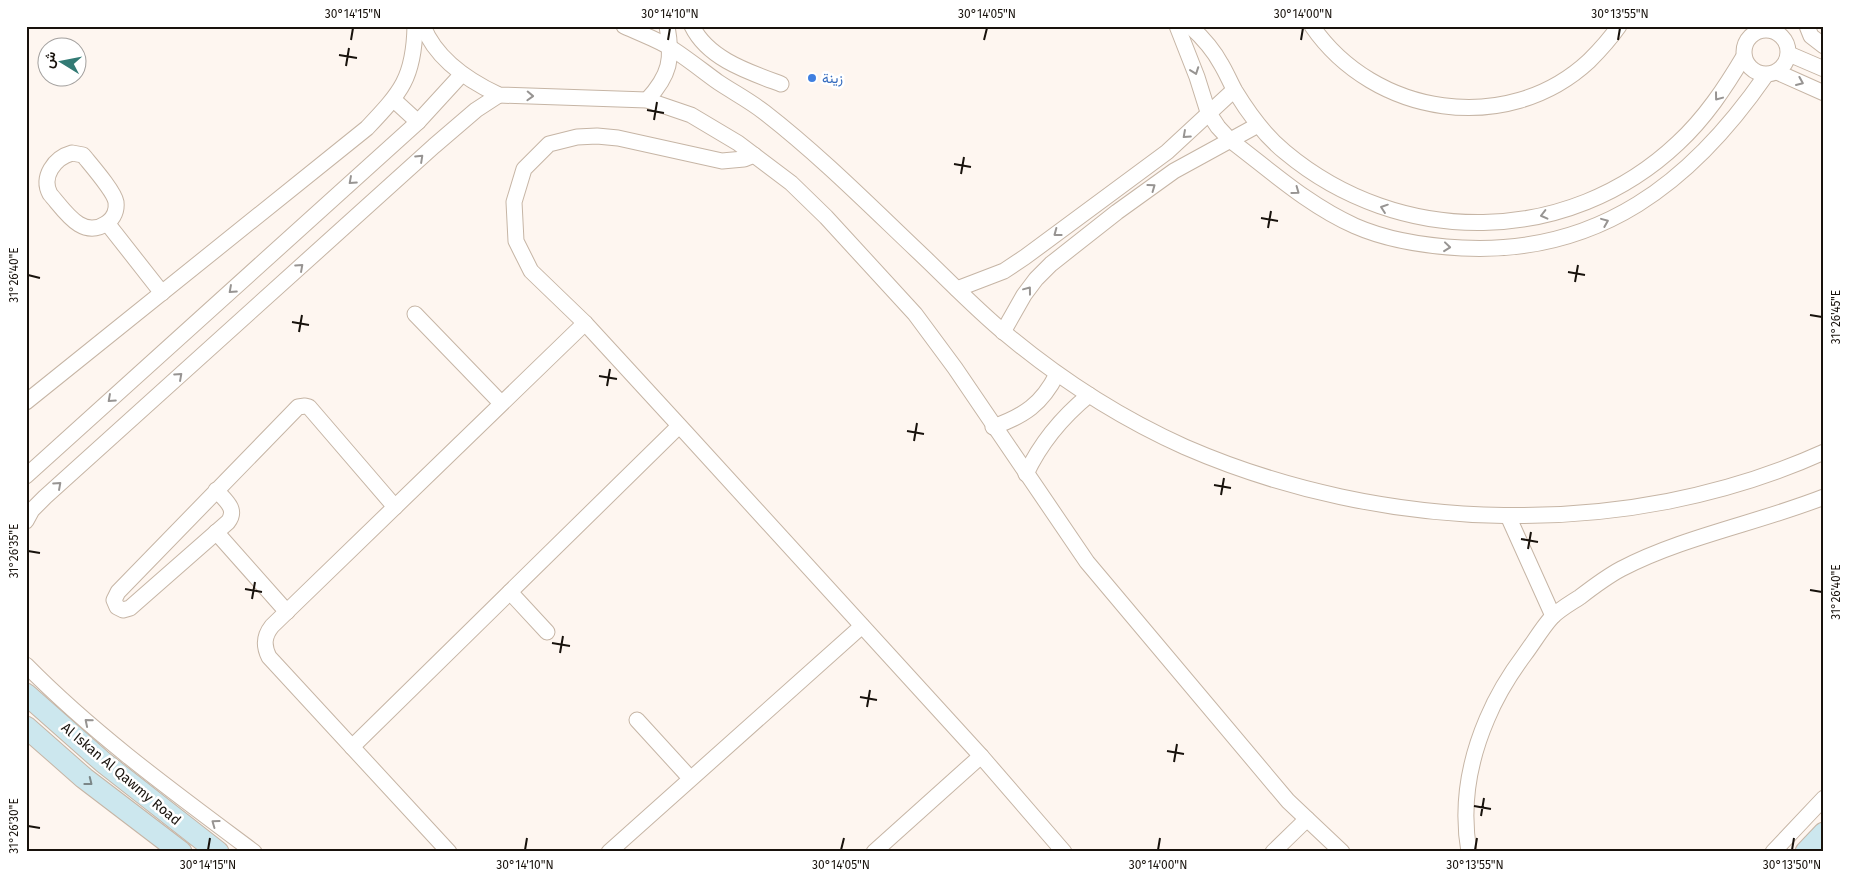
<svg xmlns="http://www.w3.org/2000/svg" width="1850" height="878" font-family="'Fira Sans',Vazirmatn,sans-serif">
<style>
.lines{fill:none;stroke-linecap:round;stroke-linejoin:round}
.minor-casing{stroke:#c6b5a5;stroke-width:17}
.secondary-casing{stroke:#c6b5a5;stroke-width:23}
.minor{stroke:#fff;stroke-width:15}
.secondary{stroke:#cce7ee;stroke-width:21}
.oneway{stroke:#979492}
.oneway2{stroke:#7b8788}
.ticks{fill:none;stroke:#18120c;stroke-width:2}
.shop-dot{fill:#3f7fe0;stroke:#fff;stroke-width:2}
.labels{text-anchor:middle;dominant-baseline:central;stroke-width:5;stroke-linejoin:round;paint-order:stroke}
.shop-label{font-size:14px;fill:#366cbe;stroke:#fff;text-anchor:start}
.street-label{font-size:14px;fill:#18120c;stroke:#fff}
.neatline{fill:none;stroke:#18120c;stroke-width:2}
.ticks-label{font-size:12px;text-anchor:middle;fill:#18120c}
</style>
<rect width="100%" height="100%" fill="#fef6f0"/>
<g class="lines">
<defs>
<g id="minor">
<path d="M423 26C436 59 469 81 499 95L647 100 691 115 738 143 791 183 826 217 915 314 955 368 1087 562 1288 801 1342 852"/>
<path d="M624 26C641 34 659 40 674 50 689 60 703 71 718 82 733 92 750 101 764 112 822 157 873 209 926 259 952 284 978 311 1006 334 1060 379 1120 418 1185 447 1383 533 1625 542 1824 452"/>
<path d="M692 26C708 59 749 72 781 84"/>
<path d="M1177 26 1197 77 1208 112 1218 127 1230 140C1271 171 1308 205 1355 226 1389 241 1426 246 1462 248 1599 255 1692 182 1766 75"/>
<path d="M1190 26C1202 37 1213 49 1221 64 1226 72 1230 82 1235 91 1249 114 1264 135 1285 152 1400 248 1568 247 1678 143 1705 118 1725 88 1744 56"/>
<path d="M1312 26C1374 116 1507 137 1589 61 1600 50 1610 39 1619 26"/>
<polyline points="1807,26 1811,36 1824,46"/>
<circle cx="1766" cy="52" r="22"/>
<polyline points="1789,54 1824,69"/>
<polyline points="1777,72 1824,93"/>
<polyline points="394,100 418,122"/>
<path d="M647 100C670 75 673 59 667 26"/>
<path d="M72 153 83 155C91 165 114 191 116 202 117 210 114 218 107 223 82 240 65 211 50 194 41 177 54 158 72 153Z"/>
<polyline points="754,155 744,159 722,161 618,138 597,136 577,137 549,144 524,169 514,202 516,241 531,271 585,323 687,434 981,756 1064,852"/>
<polyline points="107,223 162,293"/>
<polyline points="957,289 1004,271 1025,257 1167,152 1234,90"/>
<polyline points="415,314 501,403"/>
<polyline points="1003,332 1024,295 1036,279 1051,264 1117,212 1174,171 1258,125"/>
<path d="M26 402 367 128C401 92 414 78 415 26"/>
<path d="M993 427C1024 416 1042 404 1057 374"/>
<path d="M1026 474C1041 442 1061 418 1089 395"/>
<polyline points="26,476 418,122 462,74"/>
<path d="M216 490C225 500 238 509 228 522L130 608 123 610 117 607 114 600 118 592 298 407 305 406 309 407 395 507"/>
<polyline points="1508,516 1553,616"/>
<polyline points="26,521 32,510 45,497 434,146 476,110 499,95"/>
<polyline points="216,532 287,612"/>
<polyline points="510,592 547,632"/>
<path d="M26 665C95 735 175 793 254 852"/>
<polyline points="637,720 690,778"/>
<polyline points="352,747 679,426"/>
<path d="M449 852 269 657C263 645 264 636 272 626L585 323"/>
<polyline points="609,852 862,626"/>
<polyline points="874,852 981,756"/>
<polyline points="1273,852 1307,819"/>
<path d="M1469 852C1461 806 1469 761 1487 719 1497 695 1510 674 1525 654 1534 642 1542 628 1552 617 1560 609 1571 603 1580 597 1593 587 1606 577 1621 569 1682 537 1758 523 1824 497"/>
<polyline points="1773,852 1824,798"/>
</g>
<g id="secondary">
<polyline points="26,694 103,762 218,852"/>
<polyline points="26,727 84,778 181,852"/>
<polyline points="1806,852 1824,833"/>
</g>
</defs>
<use href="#minor" class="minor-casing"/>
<use href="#secondary" class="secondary-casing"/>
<use href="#minor" class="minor"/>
<use href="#secondary" class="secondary"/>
</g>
<defs><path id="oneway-chevron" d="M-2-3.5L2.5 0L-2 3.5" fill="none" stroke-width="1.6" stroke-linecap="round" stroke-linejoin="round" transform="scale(1.25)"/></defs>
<g class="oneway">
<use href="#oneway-chevron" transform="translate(1195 71) rotate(70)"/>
<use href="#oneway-chevron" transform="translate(1800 82) rotate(23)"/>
<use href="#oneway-chevron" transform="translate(530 96) rotate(2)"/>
<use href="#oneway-chevron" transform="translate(1718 97) rotate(127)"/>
<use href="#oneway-chevron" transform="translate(1186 135) rotate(138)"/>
<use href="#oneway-chevron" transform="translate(420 158) rotate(-43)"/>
<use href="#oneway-chevron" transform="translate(352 181) rotate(138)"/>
<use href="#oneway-chevron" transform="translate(1152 187) rotate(-36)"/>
<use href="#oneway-chevron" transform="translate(1296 191) rotate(36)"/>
<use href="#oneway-chevron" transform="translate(1384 208) rotate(-161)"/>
<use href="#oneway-chevron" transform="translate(1544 215) rotate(166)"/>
<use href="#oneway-chevron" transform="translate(1605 222) rotate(-22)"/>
<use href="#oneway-chevron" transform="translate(1057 233) rotate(143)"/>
<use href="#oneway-chevron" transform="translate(1447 247) rotate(6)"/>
<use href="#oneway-chevron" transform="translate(300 267) rotate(-42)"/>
<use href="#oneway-chevron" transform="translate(232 290) rotate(138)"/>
<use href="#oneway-chevron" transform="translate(1028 290) rotate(-53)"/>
<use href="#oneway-chevron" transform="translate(179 376) rotate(-42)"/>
<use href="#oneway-chevron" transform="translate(111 399) rotate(138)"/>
<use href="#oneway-chevron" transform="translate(58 485) rotate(-42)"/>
<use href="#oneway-chevron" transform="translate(88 722) rotate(-140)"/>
<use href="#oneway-chevron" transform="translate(215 823) rotate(-144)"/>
</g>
<use class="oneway2" href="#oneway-chevron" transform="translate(89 782) rotate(38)"/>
<path class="ticks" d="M351 40 353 28M668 40 670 28M984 40 987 28M1301 40 1303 28M1618 40 1620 28M339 55 357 58M346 66 349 48M647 110 664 113M654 120 657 102M954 164 971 167M961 174 964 157M1261 218 1278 221M1268 228 1271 211M1568 272 1585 275M28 275 40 278M1575 282 1578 265M1810 315 1822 317M292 322 309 325M299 332 302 315M599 376 617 379M607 386 610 369M907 431 924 434M914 441 917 423M1214 485 1231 488M1221 495 1224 478M1521 539 1538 542M1528 549 1531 532M28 551 40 553M245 589 262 592M1810 590 1822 592M252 599 255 582M552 643 570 646M560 653 563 636M860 697 877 700M867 707 870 690M1167 751 1184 754M1174 762 1177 744M1474 806 1491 809M1481 816 1484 798M28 826 40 828M208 850 210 838M525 850 527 838M841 850 844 838M1158 850 1160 838M1475 850 1477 838M1792 850 1794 838"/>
<circle class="shop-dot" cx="812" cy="78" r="5"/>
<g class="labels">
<g class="shop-label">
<text x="822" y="78">زينة</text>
</g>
<g class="street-label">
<text transform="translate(121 774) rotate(40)">Al Iskan Al Qawmy Road</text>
</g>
</g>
<rect width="1850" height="878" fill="none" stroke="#ffffff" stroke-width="55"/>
<g transform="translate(62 62) rotate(280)"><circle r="24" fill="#ffffff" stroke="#a3a09e"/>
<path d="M0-4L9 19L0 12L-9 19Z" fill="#327a74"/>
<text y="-8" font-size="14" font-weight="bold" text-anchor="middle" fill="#18120c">ش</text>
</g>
<rect x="28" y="28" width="1794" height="822" class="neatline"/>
<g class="ticks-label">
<text x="353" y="18">30°14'15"N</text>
<text x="670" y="18">30°14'10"N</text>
<text x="987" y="18">30°14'05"N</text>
<text x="1303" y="18">30°14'00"N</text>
<text x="1620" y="18">30°13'55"N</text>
<text transform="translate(14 275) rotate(-90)" y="4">31°26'40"E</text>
<text transform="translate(1836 317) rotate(-90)" y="4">31°26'45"E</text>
<text transform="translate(14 551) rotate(-90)" y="4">31°26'35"E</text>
<text transform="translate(1836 592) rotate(-90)" y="4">31°26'40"E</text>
<text transform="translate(14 826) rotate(-90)" y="4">31°26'30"E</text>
<text x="208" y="869">30°14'15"N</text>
<text x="525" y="869">30°14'10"N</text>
<text x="841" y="869">30°14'05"N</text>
<text x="1158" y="869">30°14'00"N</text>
<text x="1475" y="869">30°13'55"N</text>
<text x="1792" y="869">30°13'50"N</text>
</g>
</svg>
